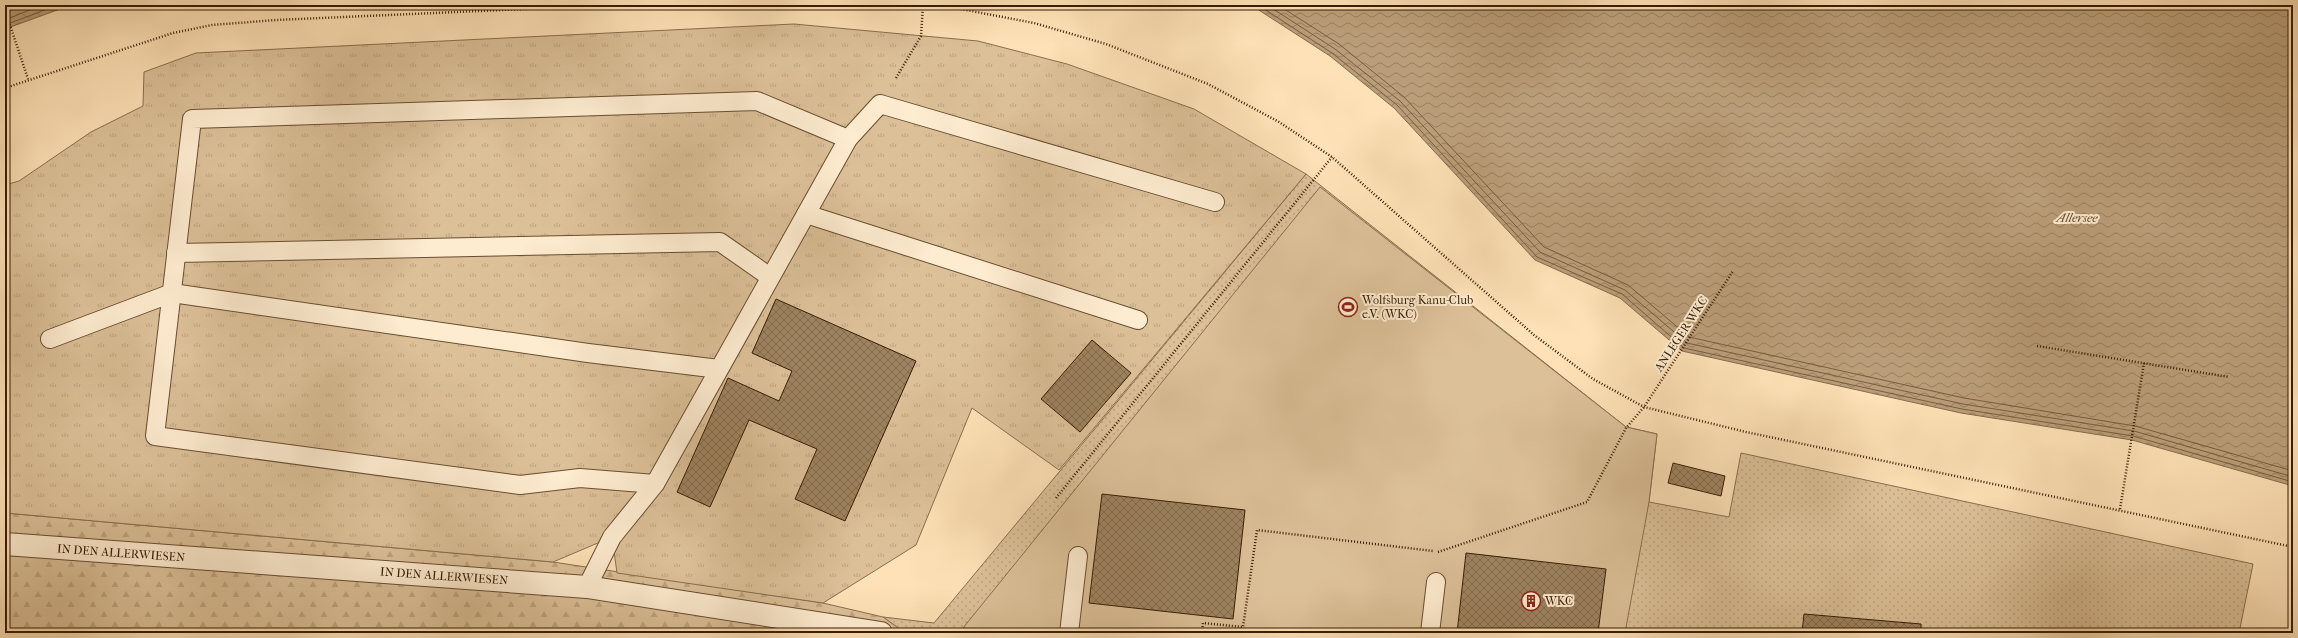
<svg xmlns="http://www.w3.org/2000/svg" width="2298" height="638" font-family="'IM FELL French Canon',serif">
<style>
.grass{fill:url(#grass-dots);stroke:#8a6e4e}
.forest{fill:url(#forest-firs);stroke:#8a6e4e}
.park{fill:url(#park-tufts);stroke:#8a6e4e}
.pitch{fill:#dcc098;stroke:#8a6e4e}
.water{fill:url(#water-waves);stroke:#866a4a}
.lines{fill:none;stroke-linecap:round;stroke-linejoin:round}
.shore{stroke:#785e3e;stroke-width:1}
.building{fill:url(#building-cross-hatch);stroke:#371d03}
.service-casing{stroke:#694e30;stroke-width:20}
.minor-casing{stroke:#694e30;stroke-width:24}
.path{stroke:#371d03;stroke-width:2.5;stroke-dasharray:1 2;stroke-linecap:butt}
.service{stroke:#feecd0;stroke-width:18}
.minor{stroke:#feecd0;stroke-width:22}
.labels{text-anchor:middle;dominant-baseline:central;stroke-width:4;stroke-linejoin:round;paint-order:stroke}
.poi-label{font-size:12px;fill:#371d03;stroke:#feecd0;text-anchor:start}
.street-label{font-size:12px;fill:#371d03;stroke:#feecd0}
.water-label{font-size:13px;font-style:italic;fill:#654a2c;stroke:#feecd0}
</style>
<defs>
<pattern id="grass-dots" width="8" height="8" patternUnits="userSpaceOnUse"><rect width="8" height="8" fill="#dcc098"/><path d="M2 2h.1M6 6h.1" fill="none" stroke="#bda581" stroke-width="1.8" stroke-linecap="round"/></pattern>
<pattern id="forest-firs" width="22" height="20" patternUnits="userSpaceOnUse"><rect width="22" height="20" fill="#dcc098"/><path d="M5 1l3.5 6h-7zM16 11l3.5 6h-7z" fill="#bda581"/></pattern>
<pattern id="park-tufts" width="24" height="20" patternUnits="userSpaceOnUse"><rect width="24" height="20" fill="#dcc098"/><path d="M3 7l-1-3M5 7V3M7 7l1-3M15 17l-1-3M17 17v-4M19 17l1-3" fill="none" stroke="#bda581"/></pattern>
<pattern id="water-waves" width="16" height="10" patternUnits="userSpaceOnUse"><rect width="16" height="10" fill="#ba9e79"/><path d="M0 5q4-4 8 0t8 0" fill="none" stroke="#988061"/></pattern>
<pattern id="building-cross-hatch" width="8" height="8" patternUnits="userSpaceOnUse"><rect width="8" height="8" fill="#9e8360"/><path d="M0 0l8 8M0 8l8-8" fill="none" stroke="#826b4d"/></pattern>
</defs>
<rect width="100%" height="100%" fill="#fee1b6"/>
<filter id="stains"><feTurbulence type="fractalNoise" baseFrequency=".005" numOctaves="4"/><feColorMatrix values="0 0 0 0 .2 0 0 0 0 .09 0 0 0 0 .02 0 0 0 .5 -.17"/></filter>
<radialGradient id="worn" r=".72"><stop offset=".6" stop-color="#630" stop-opacity="0"/><stop offset="1" stop-color="#630" stop-opacity=".3"/></radialGradient>
<polygon class="grass" points="1306,174 1626,427 1657,434 1649,502 1729,517 1741,453 2253,564 2239,633 905,633 883,617 934,623"/>
<polygon class="forest" points="5,513 553,562 823,603 883,617 905,633 5,633"/>
<polygon class="park" points="794,24 978,41 1067,64 1194,109 1306,174 1059,470 972,408 916,545 823,603 617,573 612,537 553,562 5,513 5,185 19,181 91,132 143,106 144,72 196,53"/>
<polygon class="pitch" points="1320,187 1626,427 1657,434 1649,502 1625,633 1012,633 963,628"/>
<g class="water">
<polygon points="5,5 71,5 5,29"/>
<polygon points="1251,5 2293,5 2293,486 2132,440 1961,413 1682,351 1620,298 1535,260 1394,108 1330,56"/>
</g>
<g class="lines">
<g class="shore">
<polyline points="1258,5 1332,53 1397,105 1537,257 1622,294 1684,348 1962,409 2133,436 2293,482"/>
<polyline points="1267,5 1335,49 1400,101 1540,252 1625,290 1687,343 1963,404 2134,431 2293,477"/>
<polyline points="1278,5 1339,44 1404,97 1544,247 1628,285 1689,337 1964,398 2135,426 2293,471"/>
<polyline points="5,20 42,5"/>
<polyline points="5,25 58,5"/>
</g>
</g>
<g class="building">
<polygon points="776,299 916,361 845,521 795,499 817,449 749,420 710,507 677,492 728,378 779,401 792,371 752,353"/>
<polygon points="1092,340 1131,373 1080,432 1041,399"/>
<polygon points="1673,463 1725,476 1721,496 1668,483"/>
<polygon points="1102,494 1245,510 1233,619 1089,603"/>
<polygon points="1466,553 1606,569 1598,633 1457,633"/>
<polygon points="1804,614 1921,624 1921,632 1932,633 1802,633"/>
</g>
<g class="lines">
<defs>
<g id="service">
<polyline points="806,214 1138,320"/>
<polyline points="176,253 720,242 770,277"/>
<polyline points="50,339 172,293 588,353 719,369"/>
<polyline points="655,484 580,478 520,485 155,436 192,119 757,101 848,139"/>
<polyline points="587,587 612,537 655,484 848,139 880,104 1215,202"/>
<polyline points="1069,633 1078,556"/>
<polyline points="1430,633 1436,582"/>
</g>
<polyline id="minor" points="5,544 587,587 881,633"/>
</defs>
<use href="#service" class="service-casing"/>
<use href="#minor" class="minor-casing"/>
<g class="path">
<polyline points="940,5 1034,23 1106,44 1208,84 1279,122 1332,157 1534,335 1593,379 1644,407 1746,432 2293,547"/>
<polyline points="5,10 28,79"/>
<polyline points="896,78 921,36 923,5"/>
<polyline points="5,88 173,33 212,25 276,20 615,5"/>
<polyline points="2037,346 2229,377"/>
<polyline points="1056,498 1332,157"/>
<polyline points="2120,509 2144,363"/>
<polyline points="1438,552 1587,502 1626,428 1644,407 1733,271"/>
<polyline points="1202,633 1203,623 1243,627 1257,530 1433,551"/>
</g>
<use href="#service" class="service"/>
<use href="#minor" class="minor"/>
</g>
<defs>
<symbol id="stadium-ring" viewBox="-11 -11 22 22"><circle r="9.5" fill="#feecd0" stroke="#8f2418" stroke-width="1.5"/><path d="M0-5a6.5 5 0 1 0 0 10a6.5 5 0 1 0 0-10ZM-3.5-1.8h7v3.6h-7Z" fill="#8f2418"/></symbol>
<symbol id="building-ring" viewBox="-11 -11 22 22"><circle r="9.5" fill="#feecd0" stroke="#8f2418" stroke-width="1.5"/><path d="M-4-6H4V6H1V3H-1V6H-4ZM-2.5-4.3h1.7v1.8h-1.7ZM.8-4.3h1.7v1.8H.8ZM-2.5-1h1.7V.8h-1.7ZM.8-1h1.7V.8H.8Z" fill="#8f2418"/></symbol>
</defs>
<g fill-rule="evenodd">
<use href="#stadium-ring" x="1337" y="296" width="22" height="22"/>
<use href="#building-ring" x="1520" y="590" width="22" height="22"/>
</g>
<g class="labels">
<g class="poi-label">
<text x="1362" y="300">Wolfsburg Kanu-Club<tspan x="1362" dy="14">e.V. (WKC)</tspan></text>
<text x="1545" y="601">WKC</text>
</g>
<g class="street-label">
<text transform="translate(1681 334) rotate(-57)">ANLEGER WKC</text>
<text transform="translate(121 553) rotate(4)">IN DEN ALLERWIESEN</text>
<text transform="translate(444 576) rotate(4)">IN DEN ALLERWIESEN</text>
</g>
<g class="water-label">
<text x="2077" y="217">Allersee</text>
</g>
</g>
<rect width="2298" height="638" fill="none" stroke="#fee1b6" stroke-width="20"/>
<rect x="6" y="6" width="2286" height="626" fill="none" stroke="#371d03" stroke-width="2"/>
<rect x="10" y="10" width="2278" height="618" fill="none" stroke="#371d03"/>
<rect width="100%" height="100%" filter="url(#stains)"/>
<rect width="100%" height="100%" fill="url(#worn)"/>
</svg>
